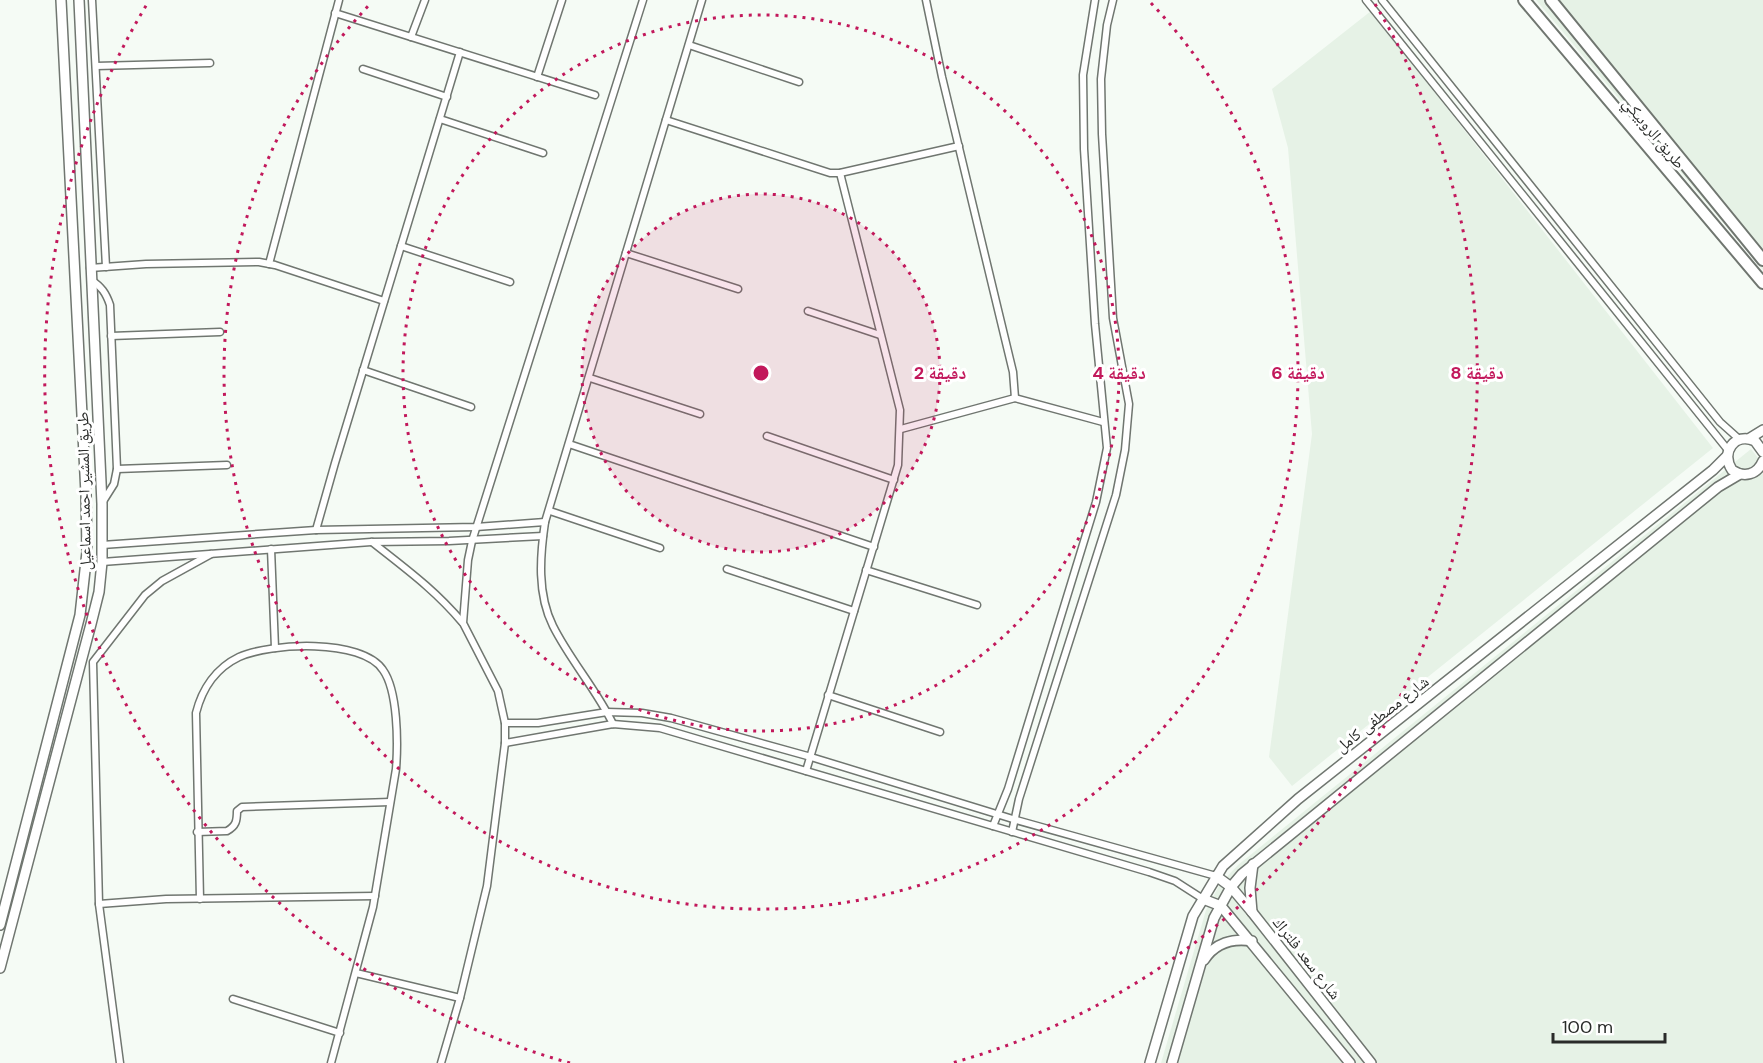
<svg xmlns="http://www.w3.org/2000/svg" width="1763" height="1063" font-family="'DM Sans','Noto Naskh Arabic',sans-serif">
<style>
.built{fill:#e6f2e6}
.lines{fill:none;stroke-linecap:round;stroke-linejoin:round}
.street-casing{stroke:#707670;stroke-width:9}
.secondary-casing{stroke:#707670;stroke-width:12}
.primary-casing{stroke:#707670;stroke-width:14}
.street{stroke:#fff;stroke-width:6}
.secondary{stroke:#fff;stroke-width:9}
.primary{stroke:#fff;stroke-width:10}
.ring{fill:none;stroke:#c2185b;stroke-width:3;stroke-dasharray:3 6}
.labels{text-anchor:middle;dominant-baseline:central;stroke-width:6;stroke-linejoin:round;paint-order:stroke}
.street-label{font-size:16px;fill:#292b29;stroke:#fff}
.centre{fill:#c2185b;stroke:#fff;stroke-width:3}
.ring-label{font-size:18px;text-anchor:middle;font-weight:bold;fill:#c2185b;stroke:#fff;stroke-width:6;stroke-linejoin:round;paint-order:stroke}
</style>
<rect width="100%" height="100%" fill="#f5fbf5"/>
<g class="built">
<polygon points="1536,0 1763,0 1763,270"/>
<polygon points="1371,11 1713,448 1292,786 1269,757 1312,434 1288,148 1272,89"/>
<polygon points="1751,449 1763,464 1763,1063 1161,1063 1206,910 1220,884 1238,865"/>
</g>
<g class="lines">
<defs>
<g id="street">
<polyline points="92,0 106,267"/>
<polyline points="926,0 942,77 1013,372 1015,398"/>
<polyline points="1366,0 1728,450"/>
<polyline points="1382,0 1720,422 1739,439"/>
<polyline points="335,13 595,95"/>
<polyline points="411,37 425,0"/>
<polyline points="689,45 799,82"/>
<polyline points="96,66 210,63"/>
<polyline points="363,69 447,97"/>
<polyline points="537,77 562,0"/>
<polyline points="440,119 543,153"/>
<polyline points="666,120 830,173 840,173 959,146"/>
<polyline points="401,246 510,282"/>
<polyline points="626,253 738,289"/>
<polyline points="269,264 339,0"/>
<polyline points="90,268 146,264 259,262 275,265 384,301"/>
<path d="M91 280C101 286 106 293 110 305L117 469 114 484 102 503"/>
<polyline points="808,311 880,335"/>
<polyline points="111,336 220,332"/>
<polyline points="363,370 471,407"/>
<polyline points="590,378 700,414"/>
<polyline points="901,429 1015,398 1103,422"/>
<polyline points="767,436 894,480"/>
<polyline points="569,444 874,547"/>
<polyline points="117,469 227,465"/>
<polyline points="550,511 660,548"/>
<polyline points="316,530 335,463 460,52"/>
<path d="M372 542C406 569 434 589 462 622"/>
<polyline points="102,545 316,530 476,527 545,522"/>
<polyline points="271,549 275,648"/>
<polyline points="102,562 371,542 449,541 543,536"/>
<polyline points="727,569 854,611"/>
<polyline points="866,570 977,605"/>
<polyline points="828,695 940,732"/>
<polyline points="505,723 538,723 607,712 642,713 671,718 811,757 1016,820 1216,876"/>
<path d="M613 724C596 689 570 660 553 626 537 594 540 556 545 522L702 0"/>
<polyline points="505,743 613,724 660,728 1149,872 1175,881 1203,899"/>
<polyline points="806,771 898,465 900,410 840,173"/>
<polyline points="993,826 1008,789 1096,502 1107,448 1095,324 1084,149 1083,75 1095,0"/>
<path d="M197 832 227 831C236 826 237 821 237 811L242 807 390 802"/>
<polyline points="1012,832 1019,799 1116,495 1125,450 1129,404 1113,318 1102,134 1101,79 1107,25 1113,0"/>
<path d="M200 899 196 713C202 689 216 668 239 657 270 643 362 638 383 670 398 691 398 743 396 769L373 907 331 1063"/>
<polyline points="99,904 166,899 375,896"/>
<polyline points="356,973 460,998"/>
<polyline points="233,999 340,1033"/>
<polyline points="120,1063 99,904 93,662 145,595 162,581 211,554"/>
<polyline points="441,1063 460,998 487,886 505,743 505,723 498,691 463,623 468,560 472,541 643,0"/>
</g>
<g id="secondary">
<polyline points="1750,438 1763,430"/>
<path d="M1763 452 1755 441C1735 432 1720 452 1732 470 1744 478 1757 475 1763 461"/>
<polyline points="1216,876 1231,887 1252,912 1371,1063"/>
<polyline points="1203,899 1221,906 1350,1063"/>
<polyline points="1252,912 1250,888 1253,864"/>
<polyline points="0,925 80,615 87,552 86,494 61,0"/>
<path d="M1204 960C1215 943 1233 938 1252 941"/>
<polyline points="0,968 91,624 99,592 102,562 102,504 79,0"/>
<polyline points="1150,1063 1193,916 1223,866 1298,799 1713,470 1727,456"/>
<polyline points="1172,1063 1214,918 1231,887 1242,874 1718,487 1740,474"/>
</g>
<g id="primary">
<polyline points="1524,0 1763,283"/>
<polyline points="1551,0 1763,260"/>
</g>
</defs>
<use href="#street" class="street-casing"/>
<use href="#secondary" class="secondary-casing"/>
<use href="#primary" class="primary-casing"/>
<use href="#street" class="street"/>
<use href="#secondary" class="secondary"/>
<use href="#primary" class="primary"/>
</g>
<circle cx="761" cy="373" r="179" fill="#c2185b" fill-opacity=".12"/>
<g class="ring">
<circle cx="761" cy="373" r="179"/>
<circle cx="761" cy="373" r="358"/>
<path d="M1151 3A537 537 0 1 1 371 3"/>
<path d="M570 1063A716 716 0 0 1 147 4M1375 4A716 716 0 0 1 952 1063"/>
</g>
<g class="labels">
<g class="street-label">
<text transform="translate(1654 133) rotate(50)">طريق الروبيكي</text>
<text transform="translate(84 491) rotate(-91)">طريق المشير احمد اسماعيل</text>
<text transform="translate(1382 714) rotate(-38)">شارع مصطفى كامل</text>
<text transform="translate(1307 958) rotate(52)">شارع سعد فلتراك</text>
</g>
</g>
<circle cx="761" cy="373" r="9" class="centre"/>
<g class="ring-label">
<text x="940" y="379">2 دقيقة</text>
<text x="1119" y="379">4 دقيقة</text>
<text x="1298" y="379">6 دقيقة</text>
<text x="1477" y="379">8 دقيقة</text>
</g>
<path d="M1553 1033v9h112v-9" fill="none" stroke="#292b29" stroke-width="3"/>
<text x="1562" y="1033" font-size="18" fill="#292b29" stroke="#ffffff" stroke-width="4.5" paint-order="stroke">100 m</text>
</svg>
